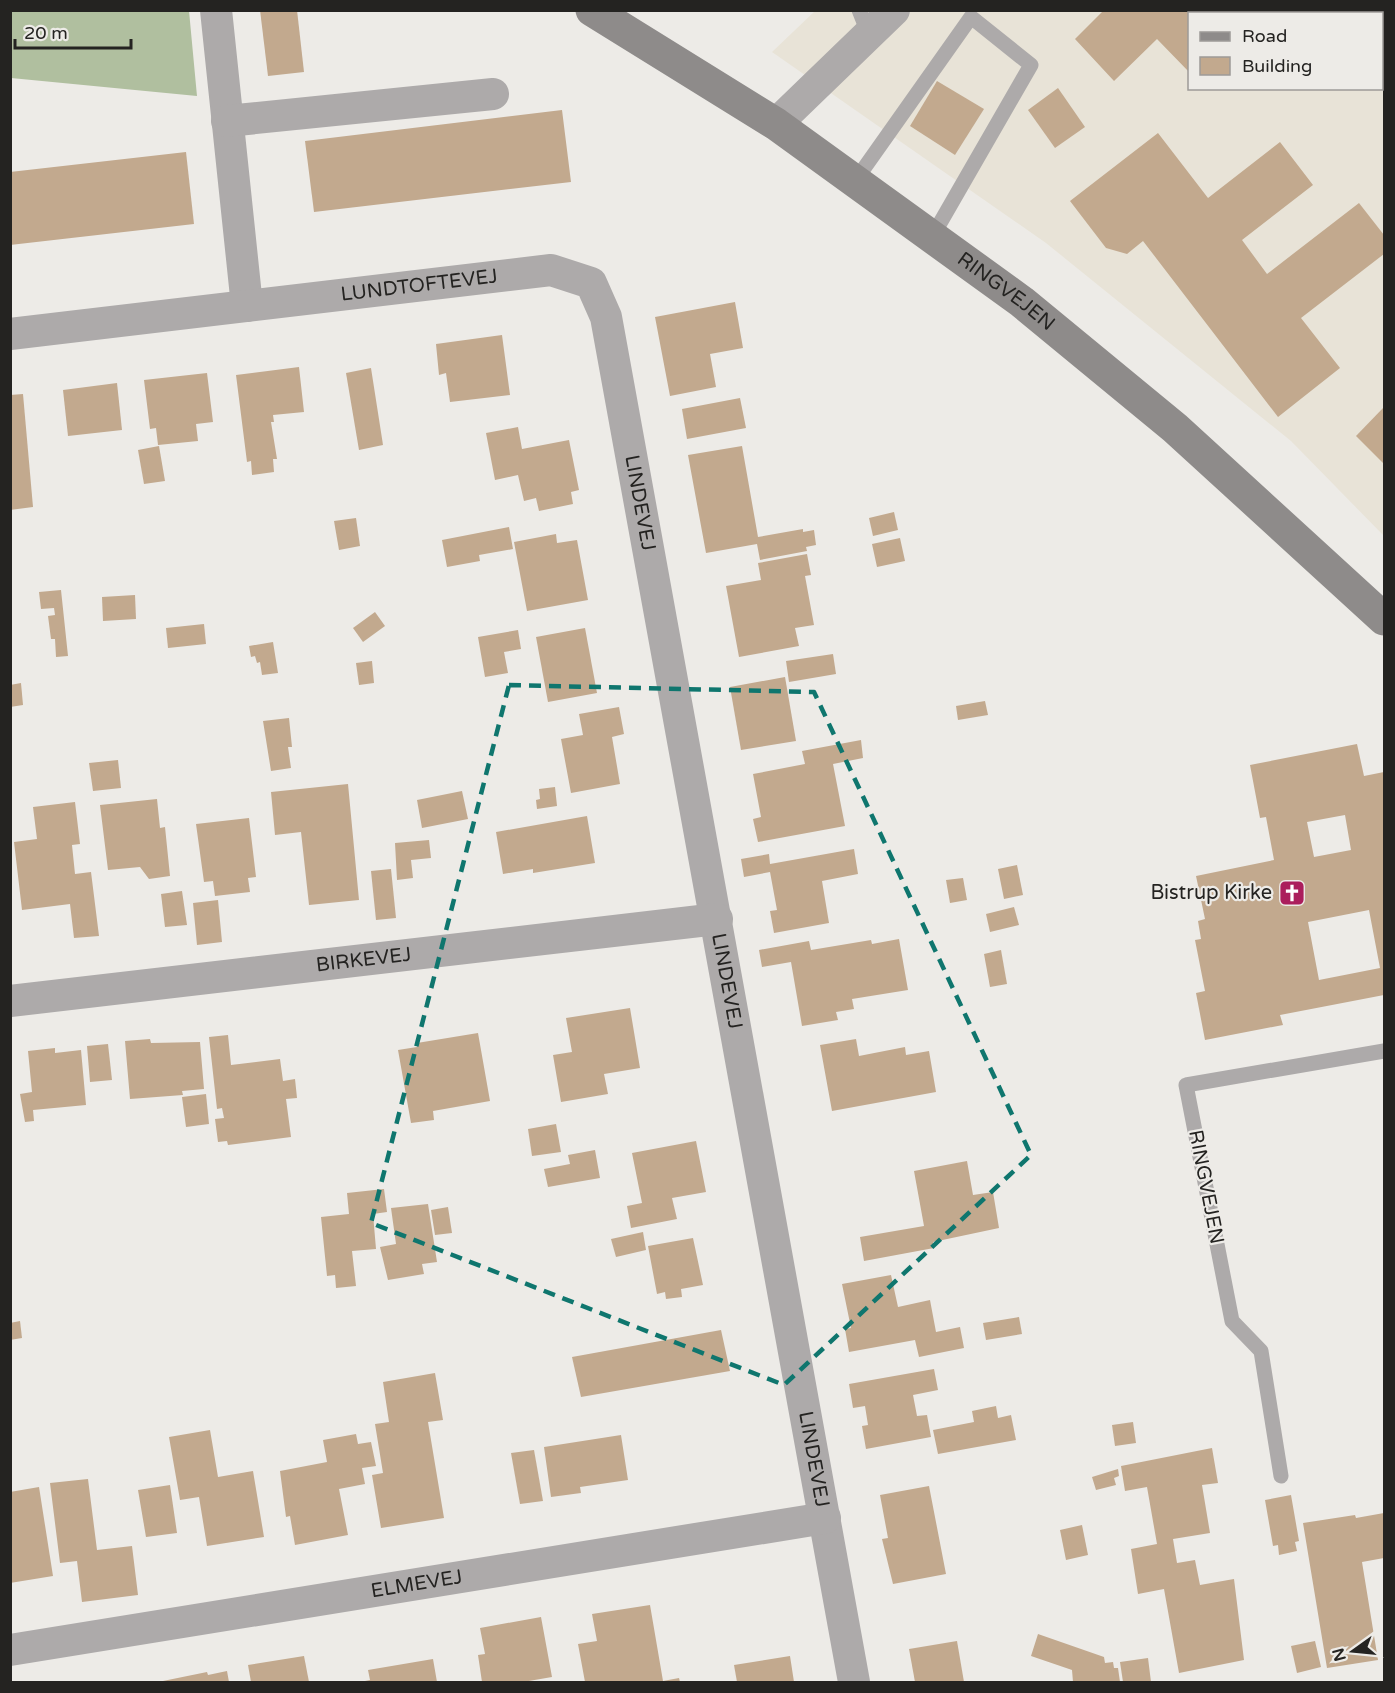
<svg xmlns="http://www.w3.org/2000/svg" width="1395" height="1693" font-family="'Varela Round',sans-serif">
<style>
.built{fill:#e8e3d7;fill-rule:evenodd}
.forest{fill:#b0bf9f}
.building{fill:#c2a98e;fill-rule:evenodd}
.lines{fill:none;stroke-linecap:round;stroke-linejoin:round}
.lane{stroke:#adaaaa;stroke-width:15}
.street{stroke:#adaaaa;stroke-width:32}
.secondary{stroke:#8e8b8a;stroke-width:33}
.marked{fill:none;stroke:#0f766e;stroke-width:4.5;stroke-dasharray:12 8;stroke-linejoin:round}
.labels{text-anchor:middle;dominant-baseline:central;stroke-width:4.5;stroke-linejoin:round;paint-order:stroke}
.street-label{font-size:20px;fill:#242321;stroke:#edebe7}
.poi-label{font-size:20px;fill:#242321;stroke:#edebe7;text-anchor:end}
</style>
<rect width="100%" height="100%" fill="#edebe7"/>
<path class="built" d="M815 11H1384V536L1291 441 1046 243 772 52ZM1190 14H1382V88H1190Z"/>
<polygon class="forest" points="10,11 189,11 197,96 11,78"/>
<g class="building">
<polygon points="260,10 297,10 304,72 268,76"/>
<polygon points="1104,10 1270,10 1267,14 1190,14 1190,73 1157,39 1114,81 1075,39"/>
<polygon points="1290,10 1333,10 1329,14 1293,14"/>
<polygon points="937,81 984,109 955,155 910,126"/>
<polygon points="1058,88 1085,127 1055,148 1028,110"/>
<polygon points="562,110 571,182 314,212 305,141"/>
<polygon points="1158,133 1208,198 1280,142 1313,185 1242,240 1267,274 1359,203 1384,235 1384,254 1301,318 1340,368 1278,417 1143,241 1127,254 1106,248 1070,201"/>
<polygon points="186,152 194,224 10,245 10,172"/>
<polygon points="735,302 743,348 710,354 716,387 670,396 655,317"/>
<polygon points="502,335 510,395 450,402 446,373 439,375 436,344"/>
<polygon points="299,367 304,412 273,415 274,422 271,422 277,459 273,459 274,472 252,475 251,461 247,462 236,375"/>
<polygon points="371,368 383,445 359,450 346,373"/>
<polygon points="207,373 213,422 196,424 198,441 158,445 156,428 150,429 144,380"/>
<polygon points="117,383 122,430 68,436 63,390"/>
<polygon points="23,394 33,507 10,510 10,395"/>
<polygon points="740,398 746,428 687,439 682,409"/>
<polygon points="1384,407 1384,464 1356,436"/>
<polygon points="518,427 522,449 569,440 579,490 571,492 573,504 539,511 536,498 524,501 518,475 495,480 486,433"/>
<polygon points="159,446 165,481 144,484 138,450"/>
<polygon points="742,446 758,537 803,529 803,532 814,530 816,545 806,547 807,551 760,560 757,544 706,553 688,455"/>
<polygon points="894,512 898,530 873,536 869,518"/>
<polygon points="356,518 360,546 339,550 334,521"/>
<polygon points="509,527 513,549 479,555 480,561 447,567 442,540"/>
<polygon points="556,534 557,543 577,540 588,600 527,611 514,542"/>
<polygon points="900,538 905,561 877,567 872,544"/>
<polygon points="807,554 811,575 805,576 814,625 795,628 799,646 739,657 726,586 761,580 758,563"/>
<polygon points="61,590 68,656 56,657 55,639 51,639 48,616 55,615 54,608 41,609 39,592"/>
<polygon points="135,595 136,619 103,621 102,597"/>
<polygon points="375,612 385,626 363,642 353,628"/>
<polygon points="204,624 206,644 168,648 166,628"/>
<polygon points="585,628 597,693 548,702 536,637"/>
<polygon points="518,630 521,649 504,652 508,673 485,677 478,637"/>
<polygon points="273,642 278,673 262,675 260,662 257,663 255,656 251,657 249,646"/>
<polygon points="833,654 836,674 789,682 786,661"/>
<polygon points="372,661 374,683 359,685 356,663"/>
<polygon points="785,677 796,741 741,750 730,687"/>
<polygon points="21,683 23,705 10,707 10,685"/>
<polygon points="985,701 988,715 958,720 956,706"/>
<polygon points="619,707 624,734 612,737 620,784 571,793 561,739 583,735 579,714"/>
<polygon points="289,718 292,747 288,747 291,768 271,771 263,721"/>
<polygon points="861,740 863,758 833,764 845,826 758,842 753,819 761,817 753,774 805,764 802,751"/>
<path d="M1357 744 1364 776 1384 772V995L1280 1015 1283 1025 1205 1040 1196 993 1205 991 1195 940 1201 939 1198 921 1205 919 1196 876 1274 860 1266 817 1260 818 1250 765ZM1345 815 1351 850 1314 857 1307 822ZM1369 910 1380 968 1319 980 1308 922Z"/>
<polygon points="118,760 121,788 93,791 89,763"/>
<polygon points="348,784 359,900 309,905 301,832 275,835 271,792"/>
<polygon points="555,787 557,806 537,809 536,800 540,799 539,789"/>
<polygon points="462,791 468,819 422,828 417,800"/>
<polygon points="157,799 160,828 165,827 170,876 149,879 140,867 108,870 100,805"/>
<polygon points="75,802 80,844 72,845 75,874 91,872 99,936 74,938 70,904 22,910 14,842 37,839 33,807"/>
<polygon points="587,816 595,863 533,873 533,869 503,874 496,832"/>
<polygon points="249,818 256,877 248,878 250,892 215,896 213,881 204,882 196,824"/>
<polygon points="429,840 431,858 411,860 413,878 397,880 395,843"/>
<polygon points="854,849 858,874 822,881 829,923 774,933 770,911 777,910 770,872 744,877 741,859 769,854 770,864"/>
<polygon points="1017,865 1023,895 1004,899 998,869"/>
<polygon points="391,869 396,918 376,920 371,871"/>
<polygon points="963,878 967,900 950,903 946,880"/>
<polygon points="182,891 187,925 165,927 161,894"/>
<polygon points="218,900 222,942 197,945 193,903"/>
<polygon points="1014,907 1019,925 990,932 986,914"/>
<polygon points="899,939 908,990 852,999 854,1009 836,1012 838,1020 802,1026 791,962 762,967 759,950 809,941 811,950 871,940 872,944"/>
<polygon points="1001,950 1007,984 990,987 984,954"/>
<polygon points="630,1008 640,1068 604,1074 608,1094 561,1102 553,1055 572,1052 566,1018"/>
<polygon points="478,1033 490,1101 433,1111 434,1120 411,1123 398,1050 417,1047 417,1043"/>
<polygon points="228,1035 231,1065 280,1059 283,1081 295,1079 297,1098 286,1099 291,1137 228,1145 227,1141 218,1142 215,1119 224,1118 222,1108 217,1109 209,1037"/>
<polygon points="150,1039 151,1043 200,1042 204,1089 182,1091 183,1095 130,1099 125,1041"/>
<polygon points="856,1039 859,1056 905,1047 906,1055 929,1051 936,1092 832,1111 820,1045"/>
<polygon points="108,1044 112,1080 90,1082 87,1046"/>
<polygon points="55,1048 55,1053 81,1050 86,1105 33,1110 34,1121 25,1122 20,1094 32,1092 28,1051"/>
<polygon points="206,1094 209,1124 186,1127 182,1097"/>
<polygon points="556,1124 561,1152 532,1156 528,1129"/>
<polygon points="696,1141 706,1192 672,1198 677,1219 631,1228 627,1206 642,1203 632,1153"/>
<polygon points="595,1150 600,1178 548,1187 544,1169 570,1164 568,1155"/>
<polygon points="967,1161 973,1195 993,1192 999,1228 933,1242 934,1248 864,1261 860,1237 924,1226 914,1171"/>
<polygon points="384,1189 387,1212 373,1214 376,1249 352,1251 356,1286 336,1288 335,1275 327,1276 321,1217 349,1214 347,1193"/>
<polygon points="428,1204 437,1262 422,1264 424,1274 388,1280 380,1247 396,1244 391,1208"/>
<polygon points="448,1207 452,1233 435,1235 431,1210"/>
<polygon points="643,1232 646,1250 616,1257 611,1239"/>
<polygon points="693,1238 703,1285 681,1289 682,1297 666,1299 665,1292 657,1294 648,1246"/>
<polygon points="891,1275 898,1307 930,1300 936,1332 960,1327 964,1348 919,1357 915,1340 849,1352 845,1329 851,1328 842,1284"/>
<polygon points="1019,1317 1022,1334 986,1340 983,1323"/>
<polygon points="20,1321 22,1338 10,1340 10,1323"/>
<polygon points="721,1330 730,1371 581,1397 572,1357"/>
<polygon points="934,1369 938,1390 913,1395 917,1416 927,1415 931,1437 866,1449 862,1426 868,1425 865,1406 853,1408 849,1384"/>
<polygon points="435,1373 443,1420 428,1422 444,1518 381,1528 372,1475 383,1473 375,1424 389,1422 383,1382"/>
<polygon points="996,1406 998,1418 1011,1415 1016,1440 938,1454 933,1430 974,1422 972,1411"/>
<polygon points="1133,1422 1136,1443 1115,1446 1112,1425"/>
<polygon points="210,1430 218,1477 253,1471 264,1537 207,1546 199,1497 180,1500 169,1437"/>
<polygon points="356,1434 358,1444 371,1442 376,1466 362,1468 365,1484 339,1489 348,1535 295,1545 290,1516 286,1517 280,1471 327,1462 323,1440"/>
<polygon points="621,1435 628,1480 580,1487 581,1493 551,1497 544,1447"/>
<polygon points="1212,1448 1218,1483 1202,1485 1210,1533 1173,1539 1177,1563 1195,1560 1200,1585 1234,1579 1244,1660 1179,1673 1164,1589 1138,1594 1131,1549 1157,1544 1147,1487 1125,1491 1121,1466"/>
<polygon points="534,1450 543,1501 520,1504 511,1453"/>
<polygon points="1118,1469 1119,1476 1114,1478 1116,1485 1096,1490 1092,1477"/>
<polygon points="88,1479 97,1550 132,1546 138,1595 82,1602 77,1561 60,1563 50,1483"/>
<polygon points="170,1485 177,1533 146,1537 138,1490"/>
<polygon points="929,1486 946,1574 893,1584 882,1539 888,1538 880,1495"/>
<polygon points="39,1487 53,1576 10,1583 10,1492"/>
<polygon points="1291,1495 1299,1541 1295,1542 1297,1551 1279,1555 1278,1545 1273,1546 1265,1500"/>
<polygon points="1384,1513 1384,1558 1362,1562 1378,1660 1327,1668 1303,1523 1355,1515 1356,1518"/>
<polygon points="1082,1525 1088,1555 1066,1560 1060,1530"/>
<polygon points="650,1605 663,1681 679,1678 680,1682 585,1682 578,1644 597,1641 592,1614"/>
<polygon points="541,1617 552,1677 523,1682 482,1682 478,1655 485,1654 480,1628"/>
<polygon points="1038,1634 1104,1657 1105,1663 1113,1662 1114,1668 1118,1668 1120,1682 1073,1682 1072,1670 1031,1656"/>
<polygon points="957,1641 964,1682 915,1682 909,1649"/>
<polygon points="1315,1641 1321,1667 1297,1673 1291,1646"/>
<polygon points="304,1656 309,1682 251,1682 248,1665"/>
<polygon points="790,1656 794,1682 737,1682 734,1665"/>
<polygon points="1148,1658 1151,1682 1123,1682 1120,1662"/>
<polygon points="433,1659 437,1682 360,1682 370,1680 368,1670"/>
<polygon points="227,1671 229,1682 158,1682 207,1672 208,1675"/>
</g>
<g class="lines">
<g class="lane">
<polyline points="859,10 869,35"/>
<polyline points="855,181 971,17 1031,65 932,237"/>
<polyline points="1281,1476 1261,1351 1232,1321 1186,1085 1384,1051"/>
</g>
<g class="street">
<polyline points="216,10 247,306"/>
<polyline points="227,121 493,94"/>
<polyline points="776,124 894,10"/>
<path id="s1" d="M10 334 551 270 591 283 606 317 854 1682"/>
<path id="s2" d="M10 1001 717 919"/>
<path id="s3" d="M10 1650 825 1518"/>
</g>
<path class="secondary" id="s4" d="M592 10 776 124 1022 302 1175 428 1384 619"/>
</g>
<path class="marked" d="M509 685 814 692 1031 1155 784 1385 371 1223Z"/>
<defs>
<symbol id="church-square" viewBox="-11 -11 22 22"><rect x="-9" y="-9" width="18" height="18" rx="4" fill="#ab1e5c" stroke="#edebe7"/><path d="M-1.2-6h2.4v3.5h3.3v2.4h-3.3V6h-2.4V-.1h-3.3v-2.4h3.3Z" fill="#fff"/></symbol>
</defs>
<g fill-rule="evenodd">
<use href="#church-square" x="1277" y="878" width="30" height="30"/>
</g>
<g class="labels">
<g class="street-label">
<text stroke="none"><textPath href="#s1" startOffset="412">LUNDTOFTEVEJ</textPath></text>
<text stroke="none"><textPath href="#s4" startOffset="501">RINGVEJEN</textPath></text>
<text stroke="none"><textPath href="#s1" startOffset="813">LINDEVEJ</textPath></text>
<text stroke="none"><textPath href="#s2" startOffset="356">BIRKEVEJ</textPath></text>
<text stroke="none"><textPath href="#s1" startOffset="1299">LINDEVEJ</textPath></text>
<text transform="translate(1206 1187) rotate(79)">RINGVEJEN</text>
<text stroke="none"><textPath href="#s1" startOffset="1785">LINDEVEJ</textPath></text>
<text stroke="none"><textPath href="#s3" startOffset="412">ELMEVEJ</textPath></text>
</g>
<g class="poi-label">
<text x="1272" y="893">Bistrup Kirke</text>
</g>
</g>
<rect width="1395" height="1693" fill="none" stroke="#242321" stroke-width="24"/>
<rect x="1188" y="12" width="195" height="78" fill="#edebe7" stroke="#9d9b98" stroke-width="1.5"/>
<rect x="1200" y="32" width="30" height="9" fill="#8e8b8a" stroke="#9d9b98" stroke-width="1.5"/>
<text x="1242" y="42" font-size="18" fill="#242321">Road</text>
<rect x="1200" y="57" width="30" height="18" fill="#c2a98e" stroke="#9d9b98" stroke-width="1.5"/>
<text x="1242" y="72" font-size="18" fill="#242321">Building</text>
<g transform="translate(1353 1651) rotate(255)" stroke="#edebe7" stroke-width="4.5" paint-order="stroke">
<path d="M0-4.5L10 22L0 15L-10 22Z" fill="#242321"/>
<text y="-9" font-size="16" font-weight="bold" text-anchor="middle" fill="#242321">N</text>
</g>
<path d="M15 39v9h116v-9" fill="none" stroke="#242321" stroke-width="3"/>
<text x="24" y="39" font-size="18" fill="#242321" stroke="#edebe7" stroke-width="4.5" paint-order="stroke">20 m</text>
</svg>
